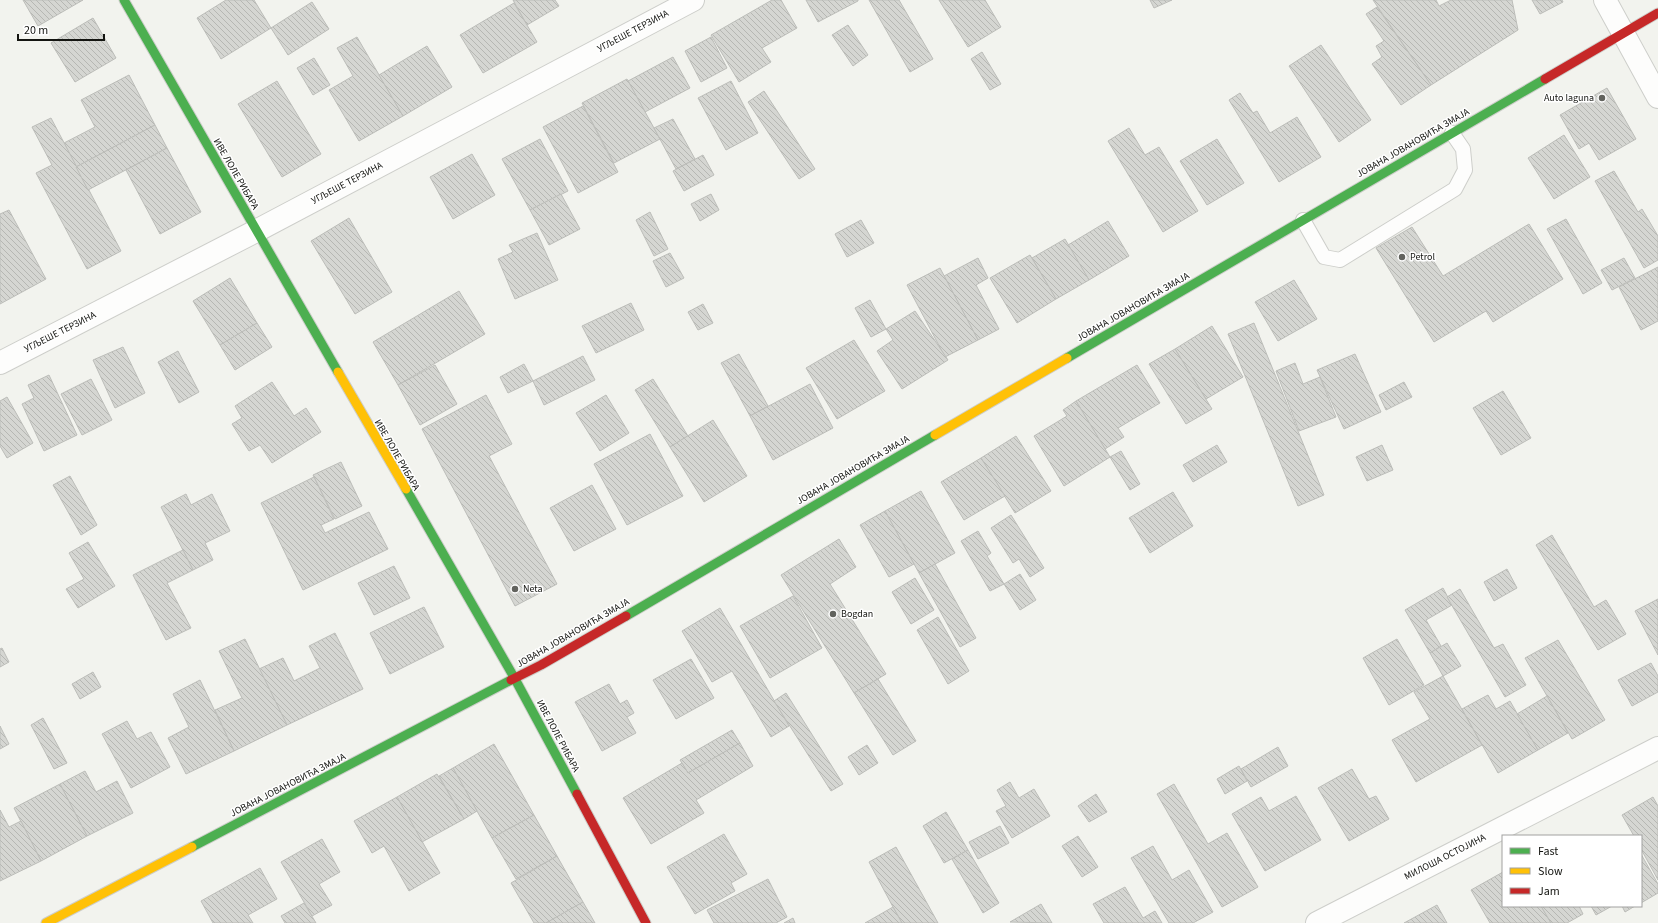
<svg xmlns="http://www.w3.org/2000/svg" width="1658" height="923" font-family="'Source Sans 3',sans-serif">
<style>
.building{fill:url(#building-back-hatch);stroke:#bcbdb9}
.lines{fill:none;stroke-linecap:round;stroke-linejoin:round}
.lane-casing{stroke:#cdceca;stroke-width:16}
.street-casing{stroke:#cdceca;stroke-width:24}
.fast-casing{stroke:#cdceca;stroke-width:11}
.slow-casing{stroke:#cdceca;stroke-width:11}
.jam-casing{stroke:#cdceca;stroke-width:11}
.lane{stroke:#fdfdfc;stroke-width:14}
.street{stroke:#fdfdfc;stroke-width:22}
.fast{stroke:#4caf50;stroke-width:9}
.slow{stroke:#ffc107;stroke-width:9}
.jam{stroke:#c62828;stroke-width:9}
.poi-dot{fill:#62635e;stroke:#fff;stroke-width:1.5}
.labels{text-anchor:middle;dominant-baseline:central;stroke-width:3;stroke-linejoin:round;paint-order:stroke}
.street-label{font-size:10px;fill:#141511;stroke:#fff}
.poi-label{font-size:10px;fill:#141511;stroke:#fff;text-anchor:start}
</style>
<defs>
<pattern id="building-back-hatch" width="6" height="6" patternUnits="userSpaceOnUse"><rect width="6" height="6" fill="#d5d6d2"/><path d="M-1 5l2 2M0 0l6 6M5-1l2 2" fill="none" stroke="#b6b7b3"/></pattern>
</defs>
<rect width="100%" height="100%" fill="#f2f3ee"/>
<g class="building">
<polygon points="23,0 83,0 38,26"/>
<polygon points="226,0 254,0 271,28 221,59 197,18"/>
<polygon points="513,0 555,0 559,6 527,25"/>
<polygon points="772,0 781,0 797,28 762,48 771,62 739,82 711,35"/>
<polygon points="806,0 858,0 858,1 818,22"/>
<polygon points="869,0 899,0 933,59 910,72"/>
<polygon points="939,0 985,0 1001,27 968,47"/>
<polygon points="1150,0 1172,0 1154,8"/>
<polygon points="1373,0 1436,0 1439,6 1451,0 1512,0 1518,30 1431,85"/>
<polygon points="1532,0 1562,0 1563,2 1540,14"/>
<polygon points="312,2 329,29 288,55 271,28"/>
<polygon points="514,3 537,42 483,73 460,35"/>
<polygon points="1377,7 1431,85 1401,105 1372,64 1382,57 1376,46 1384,41 1366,14"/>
<polygon points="93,18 116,58 75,82 51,43"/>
<polygon points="848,25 868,55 853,66 832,35"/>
<polygon points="357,37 403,116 359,141 329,90 353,76 337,48"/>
<polygon points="711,37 727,68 701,82 685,51"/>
<polygon points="1321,45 1371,120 1339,142 1289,66"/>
<polygon points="427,46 452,87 403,116 379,75"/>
<polygon points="982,52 1001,84 990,90 971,59"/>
<polygon points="673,57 690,88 645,112 628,81"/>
<polygon points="314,58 330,85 313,95 297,68"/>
<polygon points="129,75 155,125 76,167 64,143 95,127 81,100"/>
<polygon points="627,79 660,139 614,163 582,103"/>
<polygon points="277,81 321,154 282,177 238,104"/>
<polygon points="731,81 758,133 726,150 698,98"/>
<polygon points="1607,88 1636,139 1599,160 1589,143 1579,149 1560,115"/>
<polygon points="764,91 815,169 799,179 748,102"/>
<polygon points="1240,93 1253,113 1257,111 1270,133 1297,117 1321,157 1279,182 1229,100"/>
<polygon points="583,106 618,172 578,193 543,127"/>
<polygon points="51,118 121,251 87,269 36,173 52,165 32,127"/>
<polygon points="673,119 695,159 676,169 654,128"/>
<polygon points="155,125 167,148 88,190 76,167"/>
<polygon points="1129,128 1145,155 1159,147 1198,211 1163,232 1108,141"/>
<polygon points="1564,135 1590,177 1554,199 1528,158"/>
<polygon points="540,139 568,191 530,210 502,159"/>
<polygon points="1217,139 1244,183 1207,205 1180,161"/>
<polygon points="167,148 201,212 160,234 126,170"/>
<polygon points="472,154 495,195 453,219 430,177"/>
<polygon points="703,155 714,175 684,191 673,171"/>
<polygon points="1614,171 1638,212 1642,209 1658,236 1658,260 1644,268 1595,181"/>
<polygon points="561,194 580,229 549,245 530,210"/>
<polygon points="711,194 719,210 700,221 691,204"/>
<polygon points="9,210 46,279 0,304 0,214"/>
<polygon points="650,212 668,249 654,256 636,220"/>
<polygon points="349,218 392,292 355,314 311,241"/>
<polygon points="1566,219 1602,283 1583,294 1547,229"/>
<polygon points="861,220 874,243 847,257 835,234"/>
<polygon points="1108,221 1129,256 1089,280 1068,245"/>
<polygon points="1529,224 1563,279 1493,322 1486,311 1434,342 1376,248 1412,227 1443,276"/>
<polygon points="537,233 558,280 515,299 498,259 513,252 509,245"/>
<polygon points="1065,239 1089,280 1056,299 1032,258"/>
<polygon points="670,253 684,278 666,287 653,261"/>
<polygon points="1030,255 1056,299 1017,323 990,278"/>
<polygon points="978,258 988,278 976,285 999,329 978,340 944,276"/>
<polygon points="1624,258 1635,278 1612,290 1601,270"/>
<polygon points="1658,267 1658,321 1641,330 1619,287"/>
<polygon points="940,268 978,340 945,357 907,285"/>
<polygon points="230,278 257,323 220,345 193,301"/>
<polygon points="1294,280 1317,319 1278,341 1255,302"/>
<polygon points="459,291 485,334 398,385 373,342"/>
<polygon points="870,300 886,329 871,337 855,308"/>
<polygon points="631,303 644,330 596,353 582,326"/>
<polygon points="703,304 713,323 698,330 688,312"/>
<polygon points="915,311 948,360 902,389 877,351 893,340 886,329"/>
<polygon points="257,323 272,347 235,370 220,345"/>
<polygon points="1254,323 1324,495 1298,506 1228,334"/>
<polygon points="1212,326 1243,377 1206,399 1175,349"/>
<polygon points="854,340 885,391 837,419 806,368"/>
<polygon points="123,347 145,393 115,408 93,360"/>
<polygon points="1175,349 1212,409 1186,424 1149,364"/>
<polygon points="178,351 199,392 179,403 158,362"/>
<polygon points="739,354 768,406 750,416 721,363"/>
<polygon points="1355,354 1381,412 1344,429 1317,370"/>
<polygon points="583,356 595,380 544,405 533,381"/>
<polygon points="1295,363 1303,384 1320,377 1336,417 1299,431 1276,371"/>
<polygon points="524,364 533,381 508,393 500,377"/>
<polygon points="435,365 457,404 420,425 398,385"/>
<polygon points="1137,365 1160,403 1118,428 1124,437 1105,449 1076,401"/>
<polygon points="49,375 77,435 44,451 22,404 34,398 28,385"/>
<polygon points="91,379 112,420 82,435 61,394"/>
<polygon points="653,379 688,436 670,447 635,390"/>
<polygon points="272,382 294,416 306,408 321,432 272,463 260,445 249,451 232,424 242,418 235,406"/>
<polygon points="1404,382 1412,397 1386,410 1379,395"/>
<polygon points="810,384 833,428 773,460 750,416"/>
<polygon points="1503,391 1531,438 1501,455 1473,408"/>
<polygon points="486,395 512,444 489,456 557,584 515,606 422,429"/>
<polygon points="606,395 629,433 600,451 576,413"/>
<polygon points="7,397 33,443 7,458 0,446 0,401"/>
<polygon points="1076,401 1110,457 1064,486 1034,436 1067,416 1063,410"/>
<polygon points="713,420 747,476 704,502 670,447"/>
<polygon points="650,434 683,496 627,525 594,464"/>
<polygon points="1016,436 1051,491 1015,513 981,458"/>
<polygon points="1217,445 1227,462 1193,482 1183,465"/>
<polygon points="1382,445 1393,470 1367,481 1356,457"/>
<polygon points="1121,451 1140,484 1130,490 1110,457"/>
<polygon points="981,458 1005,496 964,520 941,482"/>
<polygon points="341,462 362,506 335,519 313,475"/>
<polygon points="70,476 97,525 81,535 53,485"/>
<polygon points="314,477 334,519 321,525 325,533 369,512 388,549 303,590 261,503"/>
<polygon points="592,485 616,529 574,551 550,508"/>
<polygon points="921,491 955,553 919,573 885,511"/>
<polygon points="1173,492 1193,526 1150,553 1129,518"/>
<polygon points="186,494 191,505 212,494 230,531 205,543 213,560 193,570 161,507"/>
<polygon points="885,511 914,564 889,577 860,525"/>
<polygon points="1011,515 1044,568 1030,577 1019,559 1013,563 991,528"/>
<polygon points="978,531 991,553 987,556 1004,584 990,591 961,541"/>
<polygon points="1552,535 1594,607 1606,600 1626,634 1598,650 1536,545"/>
<polygon points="839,539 856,567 830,584 886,674 854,693 781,575"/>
<polygon points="88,542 115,586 78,608 66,589 84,579 69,553"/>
<polygon points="183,550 193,570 167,583 191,628 166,640 133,575"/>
<polygon points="935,564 976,638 960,647 919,573"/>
<polygon points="394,566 410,598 374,615 358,583"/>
<polygon points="1507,569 1517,588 1494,601 1484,582"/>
<polygon points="1020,574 1036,600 1020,610 1004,584"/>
<polygon points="915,578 934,610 911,624 892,592"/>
<polygon points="1443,588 1452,605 1426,620 1441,646 1430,653 1405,610"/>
<polygon points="1460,589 1494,648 1503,644 1526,685 1505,697 1447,597"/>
<polygon points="793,596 822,648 770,678 740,626"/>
<polygon points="1658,599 1658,655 1635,611"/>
<polygon points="424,607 444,647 390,674 370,633"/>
<polygon points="720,608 789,726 771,737 732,671 712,682 682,631"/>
<polygon points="938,617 969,671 948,684 917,630"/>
<polygon points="335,633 363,689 287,725 259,669 283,658 294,681 320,668 309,646"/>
<polygon points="245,639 287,725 234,751 215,710 242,698 219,651"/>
<polygon points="1397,639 1424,685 1389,705 1363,658"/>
<polygon points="1558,640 1605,720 1572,739 1525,658"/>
<polygon points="1447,643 1461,666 1443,676 1430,653"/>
<polygon points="2,648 9,662 0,667 0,649"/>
<polygon points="691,659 714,698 676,719 653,680"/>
<polygon points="1651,663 1658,676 1658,692 1632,706 1618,680"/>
<polygon points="93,672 101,687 80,699 72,684"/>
<polygon points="1443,676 1482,745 1416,782 1392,740 1430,719 1414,692"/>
<polygon points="878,679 916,741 893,755 854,693"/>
<polygon points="200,680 234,751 186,774 168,738 189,727 173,694"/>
<polygon points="609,684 620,704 627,700 634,713 627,717 636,733 602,751 575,702"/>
<polygon points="786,693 843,784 831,791 774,701"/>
<polygon points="1488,695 1496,709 1510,701 1538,750 1498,773 1462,709"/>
<polygon points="1547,696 1568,733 1538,750 1517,714"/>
<polygon points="43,718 67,763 54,769 31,725"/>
<polygon points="127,721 137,739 151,732 170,767 131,788 102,734"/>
<polygon points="0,726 9,744 0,749"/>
<polygon points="732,730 740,743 688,773 680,760"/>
<polygon points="740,743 753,766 696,800 704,813 651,844 623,798 682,763 688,773"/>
<polygon points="494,744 534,815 492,838 453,768"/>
<polygon points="867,745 878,763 859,775 848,757"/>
<polygon points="1278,747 1288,766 1251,787 1241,769"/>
<polygon points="1239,766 1247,781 1225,794 1217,779"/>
<polygon points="453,768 477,811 464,819 439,776"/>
<polygon points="1352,769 1369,799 1376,796 1389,819 1349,841 1318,788"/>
<polygon points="85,771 96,792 117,781 133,813 87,836 60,784"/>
<polygon points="437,774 464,819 422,842 397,797"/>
<polygon points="1010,782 1019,798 1034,789 1050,816 1012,838 996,811 1006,806 997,790"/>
<polygon points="60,784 87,836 41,861 14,808"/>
<polygon points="1174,784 1208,844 1227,833 1258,887 1222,907 1157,794"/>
<polygon points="1096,794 1107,812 1089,822 1078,806"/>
<polygon points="1296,796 1321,840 1265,871 1232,814 1261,797 1269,811"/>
<polygon points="397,797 440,873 409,891 384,846 372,853 354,821"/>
<polygon points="1653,797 1658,806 1658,880 1641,849 1641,836 1634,836 1622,815"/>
<polygon points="0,810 9,827 21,821 41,861 0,881"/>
<polygon points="946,812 968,850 944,863 923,826"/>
<polygon points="534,815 557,856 516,879 492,838"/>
<polygon points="1000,826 1009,843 978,859 969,842"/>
<polygon points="724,834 747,874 731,883 735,891 695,914 667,867"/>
<polygon points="1078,836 1098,867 1082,877 1062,846"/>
<polygon points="322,839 340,872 319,884 332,905 312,916 281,862"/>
<polygon points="1153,846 1172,880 1189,870 1213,912 1193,923 1169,923 1131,858"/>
<polygon points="896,847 938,923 902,923 893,907 869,862"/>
<polygon points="968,850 999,903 983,913 952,859"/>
<polygon points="1641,854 1658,884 1658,893 1641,903"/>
<polygon points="557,856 583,902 546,923 534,923 511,883"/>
<polygon points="260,868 277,899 248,915 253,923 213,923 201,901"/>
<polygon points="1503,872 1503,906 1541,906 1551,923 1490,923 1471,890"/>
<polygon points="768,879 787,917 776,923 714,923 707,910"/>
<polygon points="1125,887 1143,918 1155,911 1162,923 1104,923 1093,904"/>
<polygon points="583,902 595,923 546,923"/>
<polygon points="304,903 316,923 285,923 281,916"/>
<polygon points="1041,904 1052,923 1010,922"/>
<polygon points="1437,905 1447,923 1404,923"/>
<polygon points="1541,906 1579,906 1583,914 1567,923 1551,923"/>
<polygon points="1591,906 1612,906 1596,915"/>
<polygon points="1622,906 1635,906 1625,912"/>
<polygon points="893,907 902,923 865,923"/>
<polygon points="793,918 795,923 784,923"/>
</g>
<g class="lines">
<defs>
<polyline id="lane" points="1303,220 1324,257 1340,260 1455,189 1465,170 1463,149 1452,133"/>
<g id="street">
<polyline points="1605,0 1658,97"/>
<polyline points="0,363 256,231 693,0"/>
<polyline points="1317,923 1658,748"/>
</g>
<g id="fast">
<polyline points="124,0 338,372"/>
<polyline points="1067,358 1545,79"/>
<polyline points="406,489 515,679 577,794"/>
<polyline points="626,616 935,435"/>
<polyline points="192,847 511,680"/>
</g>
<g id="slow">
<polyline points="338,372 406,489"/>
<polyline points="935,435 1067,358"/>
<polyline points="46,923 192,847"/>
</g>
<g id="jam">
<polyline points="1545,79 1658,13"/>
<polyline points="511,680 541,665 626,616"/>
<polyline points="577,794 646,923"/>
</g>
</defs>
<use href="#lane" class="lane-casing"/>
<use href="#street" class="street-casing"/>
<use href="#fast" class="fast-casing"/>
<use href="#slow" class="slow-casing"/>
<use href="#jam" class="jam-casing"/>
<use href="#lane" class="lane"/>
<use href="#street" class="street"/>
<use href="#fast" class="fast"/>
<use href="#slow" class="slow"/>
<use href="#jam" class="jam"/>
</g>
<g class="poi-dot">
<circle cx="1602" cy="98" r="4"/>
<circle cx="1402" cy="257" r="4"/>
<circle cx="515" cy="589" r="4"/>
<circle cx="833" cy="614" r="4"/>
</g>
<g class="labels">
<g class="street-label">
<text transform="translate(633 31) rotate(-28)">УГЉЕШЕ ТЕРЗИНА</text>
<text transform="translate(1413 143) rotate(-30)">ЈОВАНА ЈОВАНОВИЋА ЗМАЈА</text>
<text transform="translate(236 174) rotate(60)">ИВЕ ЛОЛЕ РИБАРА</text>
<text transform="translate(347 183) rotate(-28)">УГЉЕШЕ ТЕРЗИНА</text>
<text transform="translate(1133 307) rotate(-30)">ЈОВАНА ЈОВАНОВИЋА ЗМАЈА</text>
<text transform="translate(60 332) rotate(-27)">УГЉЕШЕ ТЕРЗИНА</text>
<text transform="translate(397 455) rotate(60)">ИВЕ ЛОЛЕ РИБАРА</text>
<text transform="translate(853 470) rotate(-30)">ЈОВАНА ЈОВАНОВИЋА ЗМАЈА</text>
<text transform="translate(573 633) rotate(-30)">ЈОВАНА ЈОВАНОВИЋА ЗМАЈА</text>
<text transform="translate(558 736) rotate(62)">ИВЕ ЛОЛЕ РИБАРА</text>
<text transform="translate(288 785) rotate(-27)">ЈОВАНА ЈОВАНОВИЋА ЗМАЈА</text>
<text transform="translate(1445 857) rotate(-27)">МИЛОША ОСТОЈИНА</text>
</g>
<g class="poi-label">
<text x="1594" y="98" text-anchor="end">Auto laguna</text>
<text x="1410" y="257">Petrol</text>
<text x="523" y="589">Neta</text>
<text x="841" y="614">Bogdan</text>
</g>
</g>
<rect x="1502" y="835" width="140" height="72" fill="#ffffff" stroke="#a1a1a0"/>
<rect x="1510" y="848" width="20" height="6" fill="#4caf50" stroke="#a1a1a0"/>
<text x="1538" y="855" font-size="12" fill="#141511">Fast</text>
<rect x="1510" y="868" width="20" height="6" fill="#ffc107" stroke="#a1a1a0"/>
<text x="1538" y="875" font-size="12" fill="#141511">Slow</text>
<rect x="1510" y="888" width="20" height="6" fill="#c62828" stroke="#a1a1a0"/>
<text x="1538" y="895" font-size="12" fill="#141511">Jam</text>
<path d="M18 34v6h86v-6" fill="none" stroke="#141511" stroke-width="2"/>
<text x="24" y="34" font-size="12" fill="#141511" stroke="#ffffff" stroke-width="3" paint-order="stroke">20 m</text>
</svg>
